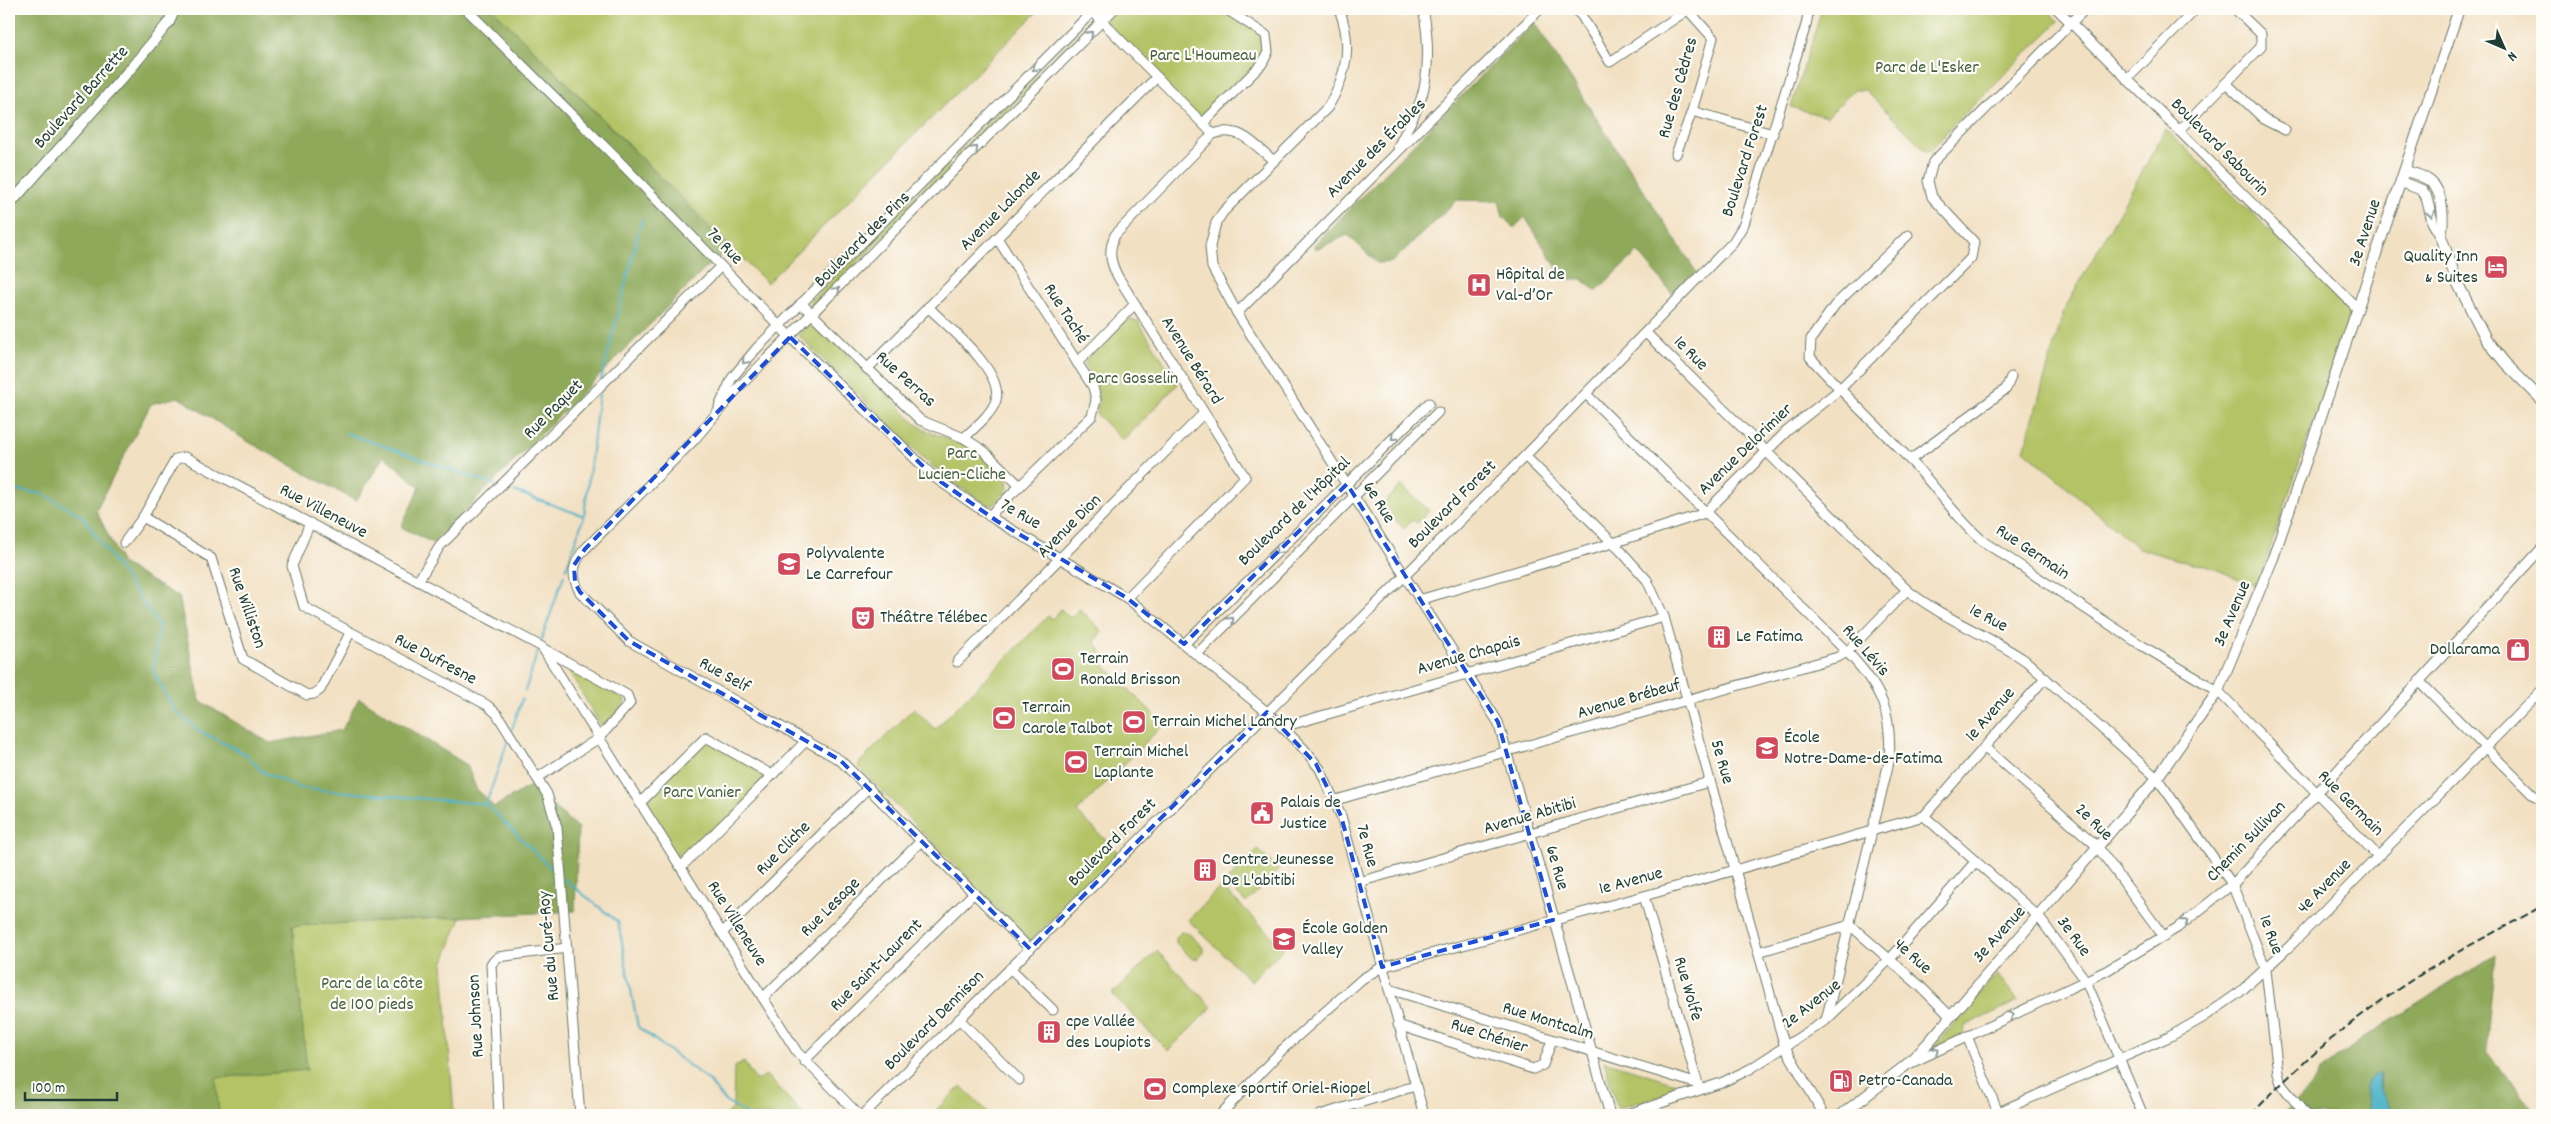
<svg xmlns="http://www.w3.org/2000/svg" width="2551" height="1124" font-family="Dekko,sans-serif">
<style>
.green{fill:#b3c365;stroke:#69804c}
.forest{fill:#8ea95a;stroke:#567347}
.water{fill:#48b1c7;stroke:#34777e}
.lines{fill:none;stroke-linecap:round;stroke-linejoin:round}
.stream{stroke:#48b1c7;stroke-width:2}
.minor-casing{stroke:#697666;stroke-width:11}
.major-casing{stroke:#697666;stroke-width:12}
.minor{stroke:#fff;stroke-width:9}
.major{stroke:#fff;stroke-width:10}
.rail{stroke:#1f3d34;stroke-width:2;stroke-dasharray:8 4;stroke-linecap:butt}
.oneway{stroke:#8f9e9a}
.marked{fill:none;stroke:#1d4ed8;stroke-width:4;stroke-dasharray:10 6;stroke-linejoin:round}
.labels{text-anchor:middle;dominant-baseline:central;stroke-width:4.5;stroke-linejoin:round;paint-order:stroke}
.park-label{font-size:18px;fill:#445e40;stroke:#fdfcf7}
.street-label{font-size:18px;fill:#1f3d34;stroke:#fdfcf7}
.poi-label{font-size:18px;fill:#1f3d34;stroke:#fdfcf7;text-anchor:start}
</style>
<rect width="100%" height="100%" fill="#fdfcf7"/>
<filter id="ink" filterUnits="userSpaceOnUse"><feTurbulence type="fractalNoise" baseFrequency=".02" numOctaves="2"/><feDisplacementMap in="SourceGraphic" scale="10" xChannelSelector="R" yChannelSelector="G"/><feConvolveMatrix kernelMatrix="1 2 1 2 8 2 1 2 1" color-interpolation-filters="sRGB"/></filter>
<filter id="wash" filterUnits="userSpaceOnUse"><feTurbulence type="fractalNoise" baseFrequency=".0096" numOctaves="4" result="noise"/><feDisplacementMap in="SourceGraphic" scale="20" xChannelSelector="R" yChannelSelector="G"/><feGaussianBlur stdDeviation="1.12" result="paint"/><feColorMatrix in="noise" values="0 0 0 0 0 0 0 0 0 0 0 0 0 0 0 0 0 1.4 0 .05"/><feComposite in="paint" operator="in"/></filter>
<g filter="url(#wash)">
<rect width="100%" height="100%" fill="#f2e0c2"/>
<g class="green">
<polygon points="493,9 1040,9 767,283"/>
<polygon points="1114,9 1226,9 1266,35 1268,52 1203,123 1102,21"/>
<polygon points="1822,9 2046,9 2059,21 1952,126 1932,150 1926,151 1865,90 1854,90 1827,117 1791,107"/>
<polygon points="1091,19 1095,23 959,160 955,156"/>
<polygon points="2166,129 2351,311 2257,587 2206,565 2192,564 2138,548 2024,450 2064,310"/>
<polygon points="947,164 951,168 814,306 809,302"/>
<polygon points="814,319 915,423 927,431 976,449 1007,480 1008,489 994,505 988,505 951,481 922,457 798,335"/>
<path d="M1127 319 1138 321 1178 384 1123 441 1097 415C1100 390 1099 387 1085 366L1087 357Z"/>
<polygon points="1401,485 1429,511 1417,523 1413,520 1404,529 1381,506"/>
<polygon points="1061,609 1070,618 1080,609 1102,631 1095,641 1103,656 1100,661 1164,724 1077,812 1120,854 1030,941 858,767 860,762 914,708 935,729 1048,616 1052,619"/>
<polygon points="567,668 624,699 625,703 605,725 600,724"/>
<polygon points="706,737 772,775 681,867 640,803"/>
<polygon points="1258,849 1279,870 1246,903 1225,882"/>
<polygon points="1221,886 1284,948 1251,981 1188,920"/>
<polygon points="461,917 443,964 454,1115 219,1115 215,1078 307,1070 292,926"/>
<polygon points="1181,932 1187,932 1203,947 1203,954 1197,959 1192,959 1176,943 1176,938"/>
<polygon points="1157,951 1212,1007 1168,1051 1112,994"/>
<polygon points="1997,974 2018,1001 1965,1026 1964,1035 1931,1050"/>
<polygon points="1604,1061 1682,1085 1683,1090 1617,1108"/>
<polygon points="744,1062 756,1081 766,1075 804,1115 726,1115 733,1109 734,1067"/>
<polygon points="961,1086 991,1115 931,1115"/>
</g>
<g class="forest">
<polygon points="9,9 493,9 731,249 710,264 433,543 401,527 420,487 384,456 356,501 247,441 178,397 151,404 96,510 122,564 179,597 200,701 270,743 342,730 359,698 467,765 476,788 494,807 530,786 578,828 575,911 292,926 307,1070 216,1078 219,1115 9,1115"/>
<polygon points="1534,22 1697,273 1674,296 1638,252 1596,291 1582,279 1564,279 1525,217 1514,228 1503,217 1499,201 1457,200 1392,262 1377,263 1348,235 1316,249 1313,246"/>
<polygon points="2495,955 2486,1051 2538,1115 2393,1115 2380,1091 2381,1074 2366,1104 2371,1115 2282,1115 2311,1087 2319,1072 2365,1037"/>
</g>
<path class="water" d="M2379 1072 2380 1091 2393 1115H2371C2365 1102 2361 1077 2379 1072Z"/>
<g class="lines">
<g class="stream">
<polyline points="601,380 642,219"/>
<polyline points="346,433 495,485"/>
<polyline points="505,488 584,516"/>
<polyline points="9,489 43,494 82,516 159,626 153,671 174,710 201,732 244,753 263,772 299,788 486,804 558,875"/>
<polyline points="566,569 584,516 599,394"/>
<polyline points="541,641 564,575"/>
<polyline points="525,691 538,651"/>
<polyline points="512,729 522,699"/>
<polyline points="486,804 508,740"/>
<polyline points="564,879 618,922 638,1027 708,1080 726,1102 748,1115"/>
</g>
</g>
</g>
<g filter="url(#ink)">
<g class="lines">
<defs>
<g id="minor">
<polyline points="466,9 616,158 790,337 934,477 997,521 1127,598 1267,712 1304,749 1320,769 1341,816 1424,1115"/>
<path d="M1339 9C1353 44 1347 75 1328 107L1223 212 1216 223 1210 246 1212 267 1237 313 1498 722 1610 1115"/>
<polyline points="1574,9 1581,15 1610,62 1689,9"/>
<polyline points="2057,9 2358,309"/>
<polyline points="1092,11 1213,134"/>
<polyline points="2127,79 2196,9"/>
<polyline points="2226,83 2265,120 2285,130"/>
<polyline points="1692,111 1773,134"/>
<polyline points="1203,123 1262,64 1268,52 1266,35 1226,9"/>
<polyline points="2179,131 2261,47 2261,34 2235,9"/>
<path d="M1398 147C1405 132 1414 117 1420 102 1430 73 1429 38 1423 9"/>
<polyline points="1676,154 1692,111 1713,38 1688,10"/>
<path d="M1908 235 1835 305 1811 339 1810 357C1842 393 1878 426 1912 462 1937 488 1956 518 1984 542L2141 645 2218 691 2378 856"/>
<polyline points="801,303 920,420 964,438 984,451 1020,486"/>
<path d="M928 307C947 326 1004 371 996 400 992 414 974 428 964 438"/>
<polyline points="1237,313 1540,9"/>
<path d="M1646 333 1907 590C1944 619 1988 635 2026 661L2157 778 2232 884 2266 970 2278 1073 2281 1084 2306 1115"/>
<polyline points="1077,363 1135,304"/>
<polyline points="867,369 1157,77"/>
<path d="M1586 394 1847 652C1881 687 1893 713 1889 762L1826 1020"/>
<polyline points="719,407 732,378 756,349 1095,9"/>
<polyline points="1525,456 1620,550 1647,580 1664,617 1785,1047 1824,1115"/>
<polyline points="1910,460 2006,389 2011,377"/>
<polyline points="989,516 1092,416 1096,400 1093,387 997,238"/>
<polyline points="143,517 211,558 243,659 307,695 314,694 320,690 350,633"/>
<polyline points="310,523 292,566 304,607 487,705 497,714 547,794 557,827 580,1115"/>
<polyline points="124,543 143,517 176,459 185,457 542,647 797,1052 859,1115"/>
<polyline points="418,581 440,546 720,267"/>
<path d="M1127 598 1245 477 1118 277C1110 262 1108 251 1115 235L1213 134C1241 125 1254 145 1274 161"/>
<polyline points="1419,600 1613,543 1705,513 1787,431 1839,390 1971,258 1974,242 1932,197 1928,181 1933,162 2085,9"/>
<polyline points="1184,644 1429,403"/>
<polyline points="1197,654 1438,412"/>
<polyline points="957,662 1204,413"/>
<polyline points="2419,681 2533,795 2542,799"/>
<polyline points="1283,727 1664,617"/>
<polyline points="1984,747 2097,846 2164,937"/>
<polyline points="537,778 599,738 630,703 627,695 544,649"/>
<polyline points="1336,800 1838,657 1847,652 1907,590"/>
<polyline points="640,803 706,737 772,775"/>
<polyline points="1924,816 2038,916 2086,981 2143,1115"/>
<polyline points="681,867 807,740"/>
<polyline points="1359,882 1709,782"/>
<polyline points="1644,896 1699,1088"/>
<polyline points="722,933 869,787"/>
<path d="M1030 949 840 760 629 641 580 592C570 575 573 563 585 549L694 440 739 387 1114 9"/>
<polyline points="1758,952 1850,925 1920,986 1950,1016"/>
<polyline points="1010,968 1053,1010"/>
<polyline points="1389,989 1698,1084"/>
<polyline points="763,998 921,841"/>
<polyline points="959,1019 1019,1080"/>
<polyline points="1398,1025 1533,1069 1543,1065 1552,1040"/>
<polyline points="1967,1036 1999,1115"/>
<polyline points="804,1061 974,893"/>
<polyline points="1907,1065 2106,971 2177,928 2235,882 2542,548"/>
<polyline points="499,1115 491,964 498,957 567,948"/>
<polyline points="863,1115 1525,456 1733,242 1744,224 1806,25 1809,9"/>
<polyline points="1220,1115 1283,1049 1362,979 1382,967 1644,896 1924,816 2045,678"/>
<polyline points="1320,1115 1415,1086"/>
<polyline points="1625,1115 1721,1083 1750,1069 1826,1020 1890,959 1976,861"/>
<polyline points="1992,1115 2169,1037 2204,1017 2240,992 2291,945 2542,690"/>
</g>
<g id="major">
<path d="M2405 171C2414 173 2424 176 2431 182 2444 193 2444 221 2441 236"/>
<polyline points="2401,182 2422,190 2426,196 2433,223 2441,236 2457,282 2486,339 2505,363 2542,400"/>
<polyline points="9,205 132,67 169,22 175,9"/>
<polyline points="1841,1115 1905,1066 1927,1044 2157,778 2218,691 2273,558 2459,9"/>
</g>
</defs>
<use href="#minor" class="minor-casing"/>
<use href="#major" class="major-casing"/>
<use href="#minor" class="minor"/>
<use href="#major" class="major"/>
<path class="rail" d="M2251 1115C2304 1058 2366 1007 2433 967 2468 945 2506 927 2542 906"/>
</g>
<defs><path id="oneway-chevron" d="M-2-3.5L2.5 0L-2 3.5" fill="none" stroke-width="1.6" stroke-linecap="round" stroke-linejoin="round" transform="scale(1.25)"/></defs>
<g class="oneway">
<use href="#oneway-chevron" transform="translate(1090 34) rotate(-45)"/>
<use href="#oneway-chevron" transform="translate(1035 68) rotate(135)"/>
<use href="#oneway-chevron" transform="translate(975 149) rotate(-45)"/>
<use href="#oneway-chevron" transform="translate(2431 214) rotate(76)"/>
<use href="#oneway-chevron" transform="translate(837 290) rotate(-45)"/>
<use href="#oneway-chevron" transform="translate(745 361) rotate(132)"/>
<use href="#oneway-chevron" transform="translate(1394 437) rotate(136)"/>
<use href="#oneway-chevron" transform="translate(1278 551) rotate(135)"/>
<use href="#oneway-chevron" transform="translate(1231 620) rotate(-45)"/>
<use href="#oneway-chevron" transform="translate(2185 922) rotate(-39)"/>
<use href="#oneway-chevron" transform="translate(2011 1015) rotate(-24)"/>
<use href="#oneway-chevron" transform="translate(1936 1051) rotate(-26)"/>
</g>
</g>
<path class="marked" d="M790 337 934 477 997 521 1127 598 1184 644 1347 484 1498 722 1553 920 1382 967 1341 816 1316 764 1267 712 1030 949 840 760 629 641 580 592 575 583 574 565 585 549Z"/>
<defs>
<symbol id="hotel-square" viewBox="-11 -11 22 22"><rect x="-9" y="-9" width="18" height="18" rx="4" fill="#d1495b" stroke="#fdfcf7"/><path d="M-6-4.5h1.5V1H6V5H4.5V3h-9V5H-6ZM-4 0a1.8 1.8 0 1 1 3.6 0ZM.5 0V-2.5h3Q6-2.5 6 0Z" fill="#fff"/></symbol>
<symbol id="hospital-square" viewBox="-11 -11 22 22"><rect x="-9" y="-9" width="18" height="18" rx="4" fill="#d1495b" stroke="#fdfcf7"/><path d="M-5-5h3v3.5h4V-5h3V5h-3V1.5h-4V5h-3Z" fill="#fff"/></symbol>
<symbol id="school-square" viewBox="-11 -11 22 22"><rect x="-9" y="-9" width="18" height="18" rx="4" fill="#d1495b" stroke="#fdfcf7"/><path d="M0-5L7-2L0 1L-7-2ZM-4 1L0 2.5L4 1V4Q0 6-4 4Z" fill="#fff"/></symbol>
<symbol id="theatre-square" viewBox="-11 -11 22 22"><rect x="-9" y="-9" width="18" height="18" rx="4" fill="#d1495b" stroke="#fdfcf7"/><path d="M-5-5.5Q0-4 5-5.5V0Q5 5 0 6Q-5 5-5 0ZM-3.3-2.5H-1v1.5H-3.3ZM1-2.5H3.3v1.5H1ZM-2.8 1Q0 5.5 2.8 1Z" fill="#fff"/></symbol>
<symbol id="building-square" viewBox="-11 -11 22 22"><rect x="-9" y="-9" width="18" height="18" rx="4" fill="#d1495b" stroke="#fdfcf7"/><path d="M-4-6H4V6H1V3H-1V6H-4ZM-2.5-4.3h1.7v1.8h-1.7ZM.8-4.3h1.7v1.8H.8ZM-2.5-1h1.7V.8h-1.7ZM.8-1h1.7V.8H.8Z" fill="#fff"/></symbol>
<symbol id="shop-square" viewBox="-11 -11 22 22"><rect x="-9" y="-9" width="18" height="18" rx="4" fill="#d1495b" stroke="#fdfcf7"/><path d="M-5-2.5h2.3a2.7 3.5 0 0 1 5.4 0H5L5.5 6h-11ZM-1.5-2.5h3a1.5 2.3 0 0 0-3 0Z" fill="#fff"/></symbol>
<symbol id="stadium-square" viewBox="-11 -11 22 22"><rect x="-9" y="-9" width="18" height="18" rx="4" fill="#d1495b" stroke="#fdfcf7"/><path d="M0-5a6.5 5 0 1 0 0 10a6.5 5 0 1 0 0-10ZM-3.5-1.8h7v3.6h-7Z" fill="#fff"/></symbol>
<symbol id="civic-square" viewBox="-11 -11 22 22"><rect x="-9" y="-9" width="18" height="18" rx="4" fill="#d1495b" stroke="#fdfcf7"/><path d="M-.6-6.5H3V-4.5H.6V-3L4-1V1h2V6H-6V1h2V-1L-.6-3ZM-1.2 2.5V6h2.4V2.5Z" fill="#fff"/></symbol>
<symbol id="fuel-square" viewBox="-11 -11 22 22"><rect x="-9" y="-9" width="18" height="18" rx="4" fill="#d1495b" stroke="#fdfcf7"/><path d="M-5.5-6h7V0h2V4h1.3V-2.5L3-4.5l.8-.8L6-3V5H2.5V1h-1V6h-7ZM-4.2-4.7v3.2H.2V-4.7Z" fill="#fff"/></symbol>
</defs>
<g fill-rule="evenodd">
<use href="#hotel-square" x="2482" y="253" width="28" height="28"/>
<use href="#hospital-square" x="1465" y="271" width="28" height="28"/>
<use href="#school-square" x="775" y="550" width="28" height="28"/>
<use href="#theatre-square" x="849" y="604" width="28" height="28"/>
<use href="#building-square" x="1705" y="623" width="28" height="28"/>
<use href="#shop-square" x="2504" y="636" width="28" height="28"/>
<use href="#stadium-square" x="1049" y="655" width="28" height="28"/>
<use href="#stadium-square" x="990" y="704" width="28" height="28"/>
<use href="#stadium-square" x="1120" y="708" width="28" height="28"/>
<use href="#school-square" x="1753" y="734" width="28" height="28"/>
<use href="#stadium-square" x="1062" y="748" width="28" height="28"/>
<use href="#civic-square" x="1248" y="799" width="28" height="28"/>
<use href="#building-square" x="1191" y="856" width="28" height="28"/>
<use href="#school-square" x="1270" y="925" width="28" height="28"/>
<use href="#building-square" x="1035" y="1018" width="28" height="28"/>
<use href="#fuel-square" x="1827" y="1067" width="28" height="28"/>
<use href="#stadium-square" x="1141" y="1075" width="28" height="28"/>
</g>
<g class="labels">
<g class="park-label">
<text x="1203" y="56">Parc L'Houmeau</text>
<text x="1927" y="68">Parc de L'Esker</text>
<text x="1133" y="379">Parc Gosselin</text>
<text x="962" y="454">Parc<tspan x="962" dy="21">Lucien-Cliche</tspan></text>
<text x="702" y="793">Parc Vanier</text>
<text x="372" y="984">Parc de la côte<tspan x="372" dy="21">de 100 pieds</tspan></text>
</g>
<g class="street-label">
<text transform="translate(1679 88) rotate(-74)">Rue des Cèdres</text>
<text transform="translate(82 98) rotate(-48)">Boulevard Barrette</text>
<text transform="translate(2219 148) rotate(45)">Boulevard Sabourin</text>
<text transform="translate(1377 149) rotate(-45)">Avenue des Érables</text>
<text transform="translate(1746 161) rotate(-72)">Boulevard Forest</text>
<text transform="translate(1001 211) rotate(-45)">Avenue Lalonde</text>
<text transform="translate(2366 233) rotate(-72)">3e Avenue</text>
<text transform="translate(863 240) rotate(-45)">Boulevard des Pins</text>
<text transform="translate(724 247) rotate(46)">7e Rue</text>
<text transform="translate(1065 314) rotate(57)">Rue Taché</text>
<text transform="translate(1690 354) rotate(45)">1e Rue</text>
<text transform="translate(1191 361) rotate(58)">Avenue Bérard</text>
<text transform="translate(905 380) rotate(42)">Rue Perras</text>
<text transform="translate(554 410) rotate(-45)">Rue Paquet</text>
<text transform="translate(1746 450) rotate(-44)">Avenue Delorimier</text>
<text transform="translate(1378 503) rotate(58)">6e Rue</text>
<text transform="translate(1453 505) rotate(-45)">Boulevard Forest</text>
<text transform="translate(323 512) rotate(28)">Rue Villeneuve</text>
<text transform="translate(1295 512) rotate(-44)">Boulevard de l'Hôpital</text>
<text transform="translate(1020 515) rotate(30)">7e Rue</text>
<text transform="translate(1070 527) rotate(-45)">Avenue Dion</text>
<text transform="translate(2032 553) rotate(34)">Rue Germain</text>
<text transform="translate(246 608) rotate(71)">Rue Williston</text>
<text transform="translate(2233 614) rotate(-67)">3e Avenue</text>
<text transform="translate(1988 619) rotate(28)">1e Rue</text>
<text transform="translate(1865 651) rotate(49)">Rue Lévis</text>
<text transform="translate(1469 656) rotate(-16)">Avenue Chapais</text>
<text transform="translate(435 660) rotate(28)">Rue Dufresne</text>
<text transform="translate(724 676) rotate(29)">Rue Self</text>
<text transform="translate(1629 700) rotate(-16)">Avenue Brébeuf</text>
<text transform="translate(1991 715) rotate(-49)">1e Avenue</text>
<text transform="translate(1721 762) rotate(74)">5e Rue</text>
<text transform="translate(2350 804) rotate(45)">Rue Germain</text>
<text transform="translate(1530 817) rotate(-16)">Avenue Abitibi</text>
<text transform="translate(2093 823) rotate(44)">2e Rue</text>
<text transform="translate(2247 842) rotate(-46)">Chemin Sullivan</text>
<text transform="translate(1113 843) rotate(-45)">Boulevard Forest</text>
<text transform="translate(1366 846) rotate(75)">7e Rue</text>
<text transform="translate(784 849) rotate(-45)">Rue Cliche</text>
<text transform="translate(1556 868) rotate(74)">6e Rue</text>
<text transform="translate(1631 882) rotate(-15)">1e Avenue</text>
<text transform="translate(2325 887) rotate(-46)">4e Avenue</text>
<text transform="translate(831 908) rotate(-45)">Rue Lesage</text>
<text transform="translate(736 924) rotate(58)">Rue Villeneuve</text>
<text transform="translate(2000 935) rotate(-48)">3e Avenue</text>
<text transform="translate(2270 935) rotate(70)">1e Rue</text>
<text transform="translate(2073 937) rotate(54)">3e Rue</text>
<text transform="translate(550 946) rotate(-95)">Rue du Curé-Roy</text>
<text transform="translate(1912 957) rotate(42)">4e Rue</text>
<text transform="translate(877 966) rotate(-45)">Rue Saint-Laurent</text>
<text transform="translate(1687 989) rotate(74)">Rue Wolfe</text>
<text transform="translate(1812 1005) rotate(-38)">2e Avenue</text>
<text transform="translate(477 1016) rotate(-93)">Rue Johnson</text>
<text transform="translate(935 1021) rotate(-45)">Boulevard Dennison</text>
<text transform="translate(1548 1022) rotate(17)">Rue Montcalm</text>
<text transform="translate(1489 1037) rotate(18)">Rue Chénier</text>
</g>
<g class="poi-label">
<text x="2478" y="257" text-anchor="end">Quality Inn<tspan x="2478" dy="21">&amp; Suites</tspan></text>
<text x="1496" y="275">Hôpital de<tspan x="1496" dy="21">Val-d’Or</tspan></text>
<text x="806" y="554">Polyvalente<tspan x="806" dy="21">Le Carrefour</tspan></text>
<text x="880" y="618">Théâtre Télébec</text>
<text x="1736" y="637">Le Fatima</text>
<text x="2500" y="650" text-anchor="end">Dollarama</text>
<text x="1080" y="659">Terrain<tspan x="1080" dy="21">Ronald Brisson</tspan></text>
<text x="1022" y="708">Terrain<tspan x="1022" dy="21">Carole Talbot</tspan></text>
<text x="1152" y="722">Terrain Michel Landry</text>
<text x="1784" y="738">École<tspan x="1784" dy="21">Notre-Dame-de-Fatima</tspan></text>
<text x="1094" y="752">Terrain Michel<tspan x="1094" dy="21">Laplante</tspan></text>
<text x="1280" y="803">Palais de<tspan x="1280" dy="21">Justice</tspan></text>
<text x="1222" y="860">Centre Jeunesse<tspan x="1222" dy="21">De L'abitibi</tspan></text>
<text x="1302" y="929">École Golden<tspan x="1302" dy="21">Valley</tspan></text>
<text x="1066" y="1022">cpe Vallée<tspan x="1066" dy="21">des Loupiots</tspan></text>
<text x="1858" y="1081">Petro-Canada</text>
<text x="1172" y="1089">Complexe sportif Oriel-Riopel</text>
</g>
</g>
<rect width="2551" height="1124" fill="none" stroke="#fdfcf7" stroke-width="30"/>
<g transform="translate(2504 48) rotate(135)" stroke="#fdfcf7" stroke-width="4" paint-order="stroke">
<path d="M0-4L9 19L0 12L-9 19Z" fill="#1f3d34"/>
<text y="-8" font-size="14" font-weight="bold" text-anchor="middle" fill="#1f3d34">N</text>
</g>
<path d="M25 1092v8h92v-8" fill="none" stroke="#1f3d34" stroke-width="2.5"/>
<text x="32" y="1092" font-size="15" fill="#1f3d34" stroke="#fdfcf7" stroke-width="4" paint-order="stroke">100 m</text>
</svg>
